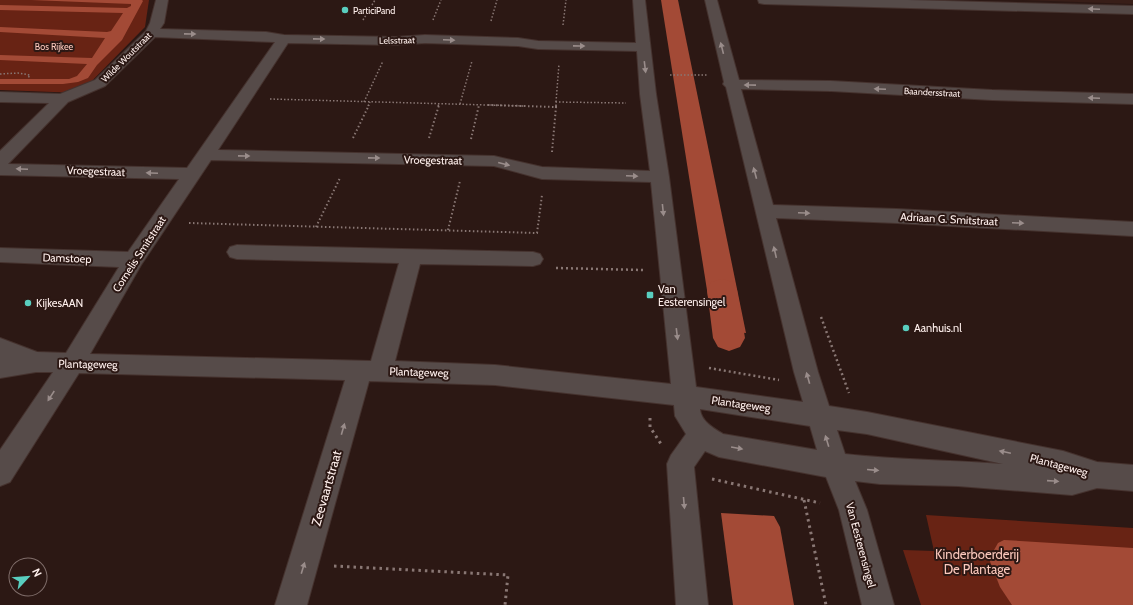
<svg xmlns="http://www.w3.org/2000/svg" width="1133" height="605" font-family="Cabin,sans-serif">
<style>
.built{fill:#381e18}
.green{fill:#682314}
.water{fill:#a34a36}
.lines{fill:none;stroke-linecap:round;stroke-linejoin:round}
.canal{fill:#a34a36;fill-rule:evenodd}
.minor-casing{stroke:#45322e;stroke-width:2}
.path-far3{stroke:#897774;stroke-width:1.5;stroke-dasharray:1.5 2;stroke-linecap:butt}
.path-far2{stroke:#897774;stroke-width:2;stroke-dasharray:1.5 2.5;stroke-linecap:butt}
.path-far1{stroke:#897774;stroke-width:2.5;stroke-dasharray:2 3;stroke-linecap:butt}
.path{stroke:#897774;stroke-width:3;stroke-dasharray:2.5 4;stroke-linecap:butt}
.minor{fill:#564b49;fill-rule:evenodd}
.oneway{fill:#9a8d8b}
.poi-dot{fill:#59cebf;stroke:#2c1814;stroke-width:1.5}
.labels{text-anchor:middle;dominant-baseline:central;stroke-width:4;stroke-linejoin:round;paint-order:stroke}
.far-poi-label{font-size:9px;fill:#fff0ed;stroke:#2c1814;text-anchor:start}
.far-street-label{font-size:9px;fill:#fff0ed;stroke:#2c1814}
.far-park-label{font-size:9px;fill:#fbc8bc;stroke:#2c1814}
.street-label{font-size:11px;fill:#fff0ed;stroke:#2c1814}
.poi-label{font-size:11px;fill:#fff0ed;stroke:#2c1814;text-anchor:start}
.near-street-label{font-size:13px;fill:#fff0ed;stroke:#2c1814}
.near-park-label{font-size:13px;fill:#fbc8bc;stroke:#2c1814}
</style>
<rect width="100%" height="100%" fill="#2c1814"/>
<polygon class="built" points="1022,0 1133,0 1133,4"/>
<g class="green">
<polygon points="0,0 149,0 145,27 80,93 0,90"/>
<polygon points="926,515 1133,528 1133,605 921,605 903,550 934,551"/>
</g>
<g class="water">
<polygon points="31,0 142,0 143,1 122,40 97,65 88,78 78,82 63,84 0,84 0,79 69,79 77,76 87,64 0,60 0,55 92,58 105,38 0,32 0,27 107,32 111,31 123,13 0,10 0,5 127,8 131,6 131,4"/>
<polygon points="661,0 678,0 746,333 720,331 713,328"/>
<polygon points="721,513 774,516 780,527 794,605 733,605"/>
<polygon points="1004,540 1133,548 1133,605 1012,605 1000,587 989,559 998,543"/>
</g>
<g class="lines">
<polygon class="canal" points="722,279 733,282 737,290 745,338 740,347 729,351 718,347 713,338 707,290 711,282"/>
<defs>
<g id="minor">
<path d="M156 0H168L164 23 160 29 266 32 284 35 396 37 425 35 518 38 538 41 636 43 633 0H645L656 94 669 177 696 387 803 402 794 372 726 87 723 84 724 82 705 0H717L739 80 831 81 992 90 1133 94V104L992 100 831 91 741 89 773 205 897 209 1133 222V236L897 223 776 218 818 372 829 406 867 412 1063 451 1097 462 1133 465V491L1097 488 1072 495 958 486 880 484 855 481 867 510 894 605H862L839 510 826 477 719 457 705 451 694 467 708 605H676L667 464 671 455 686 434 675 416 674 405 495 385 369 381 307 605H275L345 380 79 373 10 482 0 486V450L53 372H36L0 378V338L37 352 66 353 119 267 0 262V248L128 252 179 179 0 175V151L49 103 0 102V92L60 94 95 80 146 31 150 23ZM155 37 275 42 187 168 8 164 68 102 105 86ZM288 43 396 45 425 43 518 46 538 49 637 51 640 94 650 171 542 167 494 156 218 150ZM211 160 494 166 542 179 651 182 671 384 495 365 395 361 420 264 533 266 540 264 543 259 540 254 533 252 237 245 230 247 227 252 230 257 237 259 399 263 371 361 90 354 141 265ZM700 409 810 426 817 450 723 434C713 428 701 421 700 409ZM837 430 867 434 1003 464C950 460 897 460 845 454Z"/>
<polygon points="758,0 908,0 1133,6 1133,14 764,4 759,3"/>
</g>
</defs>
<use href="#minor" class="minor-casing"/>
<g class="path-far3">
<polyline points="363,20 375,0"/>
<polyline points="433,20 441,0"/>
<polyline points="491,21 497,0"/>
<polyline points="563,25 566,0"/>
<polyline points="0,74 18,73 30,75 28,78"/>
<polyline points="670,75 707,75"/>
<polyline points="270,99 524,106"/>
<polyline points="364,102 383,61"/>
<polyline points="556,102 559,64"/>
<polyline points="460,104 472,61"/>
<polyline points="368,106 370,102"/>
<polyline points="438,106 439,104"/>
<polyline points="556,106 556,102 626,103"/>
</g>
<g class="path-far2">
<polyline points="488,105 556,107 556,105"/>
<polyline points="353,138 369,105"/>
<polyline points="429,138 439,105"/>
<polyline points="471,139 479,105"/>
<polyline points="552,152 556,107"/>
<polyline points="189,223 537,233 542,195"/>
<polyline points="316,227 340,178"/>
<polyline points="448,230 460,181"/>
</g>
<g class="path-far1">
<polyline points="556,268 643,270"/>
<polyline points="821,317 849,393"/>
<polyline points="709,368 779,380"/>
</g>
<g class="path">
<polyline points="650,418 650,427 661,444"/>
<polyline points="712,479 820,503"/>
<polyline points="804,500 826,605"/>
<polyline points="334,566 508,575 505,605"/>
</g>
<use href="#minor" class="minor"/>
</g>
<defs><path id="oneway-solid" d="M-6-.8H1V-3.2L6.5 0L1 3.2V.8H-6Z"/></defs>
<g class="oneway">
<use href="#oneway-solid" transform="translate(1094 9) rotate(-178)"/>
<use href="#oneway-solid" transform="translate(190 34) rotate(1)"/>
<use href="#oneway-solid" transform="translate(319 39) rotate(1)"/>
<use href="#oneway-solid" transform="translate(449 40) rotate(2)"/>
<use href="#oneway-solid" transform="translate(579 46) rotate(1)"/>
<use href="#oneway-solid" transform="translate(722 48) rotate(-104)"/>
<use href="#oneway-solid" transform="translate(645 67) rotate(83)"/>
<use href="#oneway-solid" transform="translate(750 85) rotate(-179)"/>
<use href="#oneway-solid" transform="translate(880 89) rotate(-177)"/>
<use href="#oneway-solid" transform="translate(1094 98) rotate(-178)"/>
<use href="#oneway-solid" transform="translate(244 156) rotate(1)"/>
<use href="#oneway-solid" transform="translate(374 158) rotate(1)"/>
<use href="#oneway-solid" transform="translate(504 164) rotate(14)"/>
<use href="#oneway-solid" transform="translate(22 169) rotate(-178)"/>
<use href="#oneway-solid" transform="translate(152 173) rotate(-178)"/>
<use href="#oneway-solid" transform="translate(755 173) rotate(-105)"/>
<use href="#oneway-solid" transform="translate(632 176) rotate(2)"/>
<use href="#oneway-solid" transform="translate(663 210) rotate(84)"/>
<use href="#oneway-solid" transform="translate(804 213) rotate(2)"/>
<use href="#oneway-solid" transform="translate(1018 223) rotate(3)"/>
<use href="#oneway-solid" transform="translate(775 252) rotate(-103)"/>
<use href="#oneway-solid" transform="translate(677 334) rotate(83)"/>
<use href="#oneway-solid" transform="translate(808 378) rotate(-106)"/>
<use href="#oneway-solid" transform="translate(51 396) rotate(123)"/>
<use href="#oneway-solid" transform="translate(343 429) rotate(-74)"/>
<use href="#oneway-solid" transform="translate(827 441) rotate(-107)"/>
<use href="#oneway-solid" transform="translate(737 448) rotate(10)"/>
<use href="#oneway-solid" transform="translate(1005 452) rotate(-168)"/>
<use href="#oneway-solid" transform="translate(873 470) rotate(5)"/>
<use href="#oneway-solid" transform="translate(1053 481) rotate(4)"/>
<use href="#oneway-solid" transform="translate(684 503) rotate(85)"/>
<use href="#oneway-solid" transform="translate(303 568) rotate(-73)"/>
</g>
<g class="poi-dot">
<circle cx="345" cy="10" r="4"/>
<rect x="646" y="291" width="8" height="8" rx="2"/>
<circle cx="28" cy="303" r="4"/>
<circle cx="906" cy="328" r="4"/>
</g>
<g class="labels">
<g class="far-poi-label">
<text x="353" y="10">ParticiPand</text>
</g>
<g class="far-street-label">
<text transform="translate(397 40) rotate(-1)">Lelsstraat</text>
<text transform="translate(126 57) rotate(-45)">Wilde Woutstraat</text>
<text transform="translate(932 92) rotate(3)">Baandersstraat</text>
</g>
<g class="far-park-label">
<text x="54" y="46">Bos Rijkee</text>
</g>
<g class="street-label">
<text transform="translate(433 160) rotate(1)">Vroegestraat</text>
<text transform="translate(96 171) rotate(2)">Vroegestraat</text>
<text transform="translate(949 219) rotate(3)">Adriaan G. Smitstraat</text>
<text transform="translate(139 254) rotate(-57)">Cornelis Smitstraat</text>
<text transform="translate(67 258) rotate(2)">Damstoep</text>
<text transform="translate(88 364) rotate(1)">Plantageweg</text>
<text transform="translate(419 372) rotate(2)">Plantageweg</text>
<text transform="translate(741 404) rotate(8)">Plantageweg</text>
<text transform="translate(1059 465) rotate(15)">Plantageweg</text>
<text transform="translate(861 545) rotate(75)">Van Eesterensingel</text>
</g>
<g class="poi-label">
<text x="658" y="289">Van<tspan x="658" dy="13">Eesterensingel</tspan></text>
<text x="36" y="303">KijkesAAN</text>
<text x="914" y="328">Aanhuis.nl</text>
</g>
<g class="near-street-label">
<text transform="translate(326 488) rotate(-74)">Zeevaartstraat</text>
</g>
<g class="near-park-label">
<text x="977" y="554">Kinderboerderij<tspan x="977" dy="15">De Plantage</tspan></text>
</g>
</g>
<g transform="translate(28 577) rotate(64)"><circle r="19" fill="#2c1814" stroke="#806e6b"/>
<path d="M0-3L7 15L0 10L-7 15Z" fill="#59cebf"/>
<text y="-6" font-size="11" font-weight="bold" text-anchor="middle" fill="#fff0ed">N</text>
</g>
</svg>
